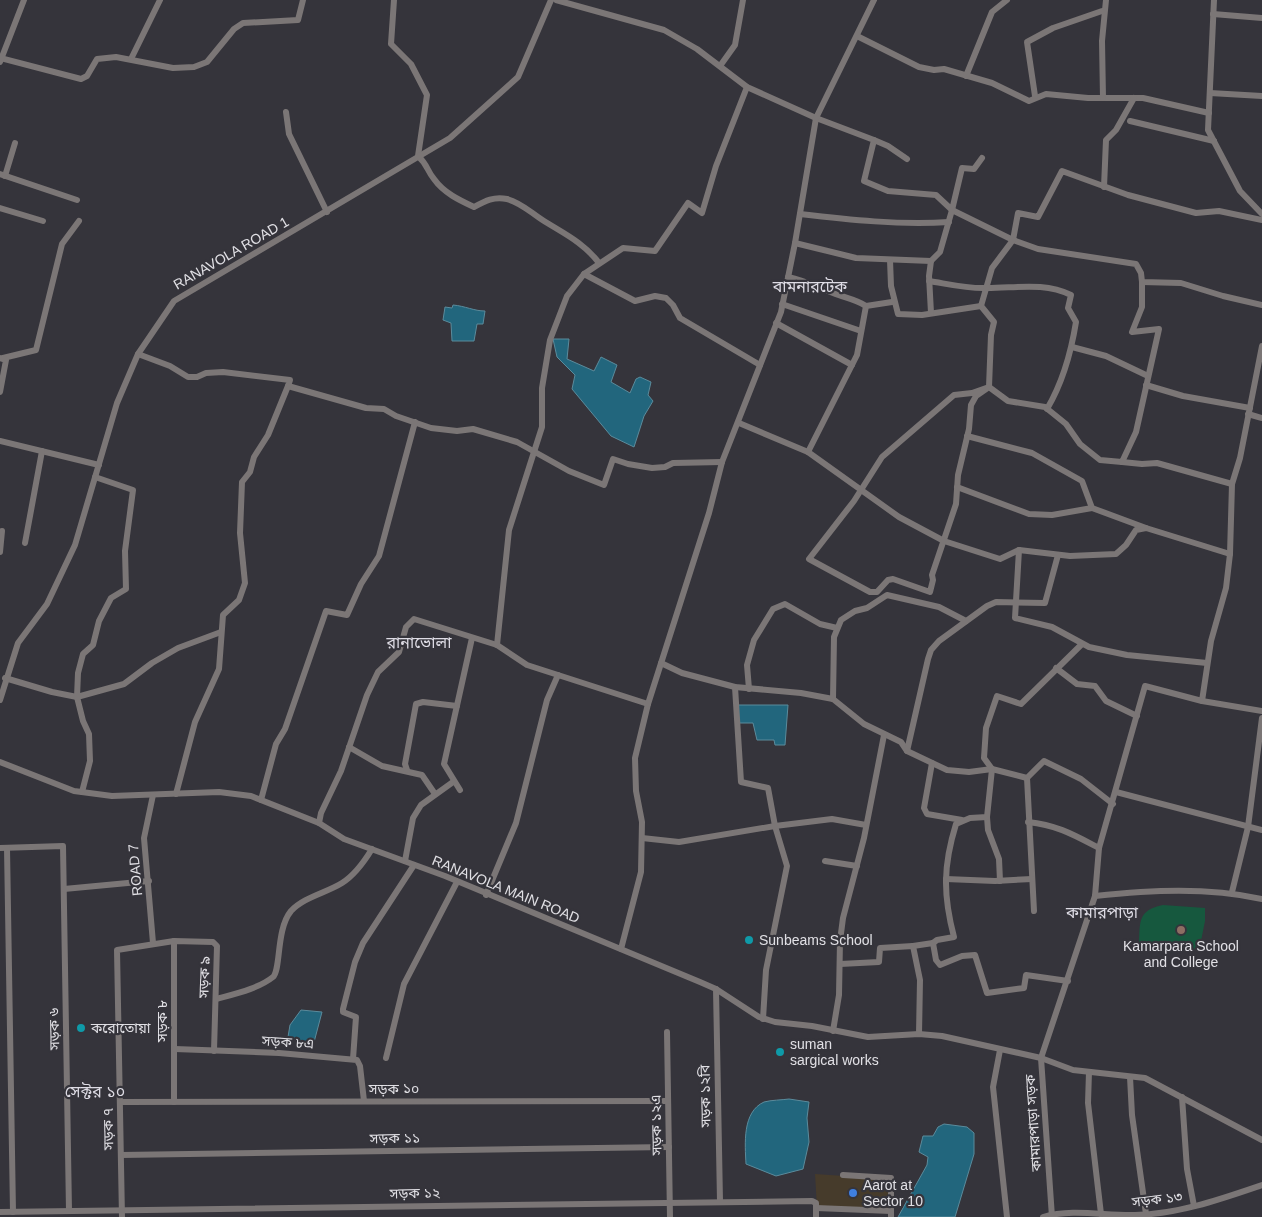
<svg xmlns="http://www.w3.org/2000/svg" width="1262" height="1217" font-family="Helvetica,'Noto Sans Bengali',sans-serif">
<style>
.commercial{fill:#463b2b}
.green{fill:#16583e}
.water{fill:#22667d;stroke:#5b8b9c}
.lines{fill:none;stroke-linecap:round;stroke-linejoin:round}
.street{stroke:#7b7676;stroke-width:6}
.education-dot{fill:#8d6e63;stroke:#35343b;stroke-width:2}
.culture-dot{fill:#0f9aa8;stroke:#35343b;stroke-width:2}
.shop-dot{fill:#3f7fe0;stroke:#35343b;stroke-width:2}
.labels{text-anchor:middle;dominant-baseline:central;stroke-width:4.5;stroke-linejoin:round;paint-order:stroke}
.street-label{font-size:14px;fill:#e1e0e5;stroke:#35343b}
.poi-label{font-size:14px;fill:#e1e0e5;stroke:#35343b;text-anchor:start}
.quarter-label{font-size:16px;fill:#dedce5;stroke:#35343b}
</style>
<rect width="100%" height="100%" fill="#35343b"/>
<polygon class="commercial" points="815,1174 888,1179 889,1209 817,1207"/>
<path class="green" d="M1163 905 1205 908V921L1200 946C1187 956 1161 951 1145 951L1139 944C1140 921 1138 910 1163 905Z"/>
<g class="water">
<path d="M453 305C465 306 474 311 485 311L483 324H477L474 341H452L451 323 443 320 445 307 452 308Z"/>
<polygon points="553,339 569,339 567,359 594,371 601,357 617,365 611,382 630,393 636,379 640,377 651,382 648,395 653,401 644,416 634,447 611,436 572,389 575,375 557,357"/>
<polygon points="737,705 788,705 785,745 775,745 774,740 757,740 753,723 737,723"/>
<polygon points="301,1010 322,1012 313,1046 288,1037 290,1025"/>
<path d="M789 1099 809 1102 807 1118 809 1142 803 1169 776 1176 746 1164C745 1144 742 1112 764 1102 771 1100 782 1100 789 1099Z"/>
<polygon points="944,1124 967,1127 974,1133 974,1154 955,1217 898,1217 927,1165 928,1157 919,1152 923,1136 933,1136 938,1127"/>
</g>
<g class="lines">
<g class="street">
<path d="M394 0 391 44 411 64 427 95 418 156C428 165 427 171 434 179 444 193 459 200 474 207 485 201 494 196 507 199 522 203 531 213 544 221 565 234 584 243 599 263"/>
<polyline points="556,0 664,30 697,49 747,87 816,118 874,140 864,181 888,191 936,195 952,210 962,168 974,169 982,158"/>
<polyline points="1214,0 1208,130 1240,191 1262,214"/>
<polyline points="1213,14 1262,18"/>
<polyline points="857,36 919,67 934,70 944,69 992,83 1029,101 1046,94 1088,98 1143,98 1209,113"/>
<polyline points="0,58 81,79 87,76 97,59 116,57 173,68 194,67 207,62 234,29 243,23 298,20 303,0"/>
<polyline points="131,59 160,0"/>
<polyline points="0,62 24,0"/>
<polyline points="720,66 735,45 743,0"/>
<polyline points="966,76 992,12 1007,0"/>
<polyline points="1210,93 1262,96"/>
<polyline points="1035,96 1027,42 1053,28 1102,11"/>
<polyline points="1103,98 1102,41 1106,0"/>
<polyline points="286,112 289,134 327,212"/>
<polyline points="1130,121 1214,141"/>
<polyline points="874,140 888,146 907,159"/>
<polyline points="0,174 77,200"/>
<polyline points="5,176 15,143"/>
<polyline points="1104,187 1106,140 1116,130 1134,98"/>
<polyline points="0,208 43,221"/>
<path d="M800 214C850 220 899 225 949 222"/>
<polyline points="795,243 856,258 931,261 940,252 952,210 1013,240 1038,249 1136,264 1141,273 1142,282 1181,283 1223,296 1262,305"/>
<polyline points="890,260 891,286 898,314 922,315 981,306"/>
<polyline points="584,274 635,301 655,296 666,298 673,305 680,318 760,365"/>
<path d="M788 277C806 281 817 287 833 293 845 298 855 299 866 306"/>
<path d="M929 281C948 284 968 289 987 288 1017 288 1044 282 1071 295L1068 308 1076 322C1071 353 1063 382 1047 409"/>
<polyline points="1142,282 1142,307 1132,332 1159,329 1136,432 1122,462 1100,460 1080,444 1066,424 1045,407 1008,401 989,387 976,396 971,405 969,429 958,475 956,504 932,575 933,580 930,592 893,579 888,580 877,592 870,592 809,559 854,501 882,457 954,395 972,393 989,387 991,335 994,322 981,306 992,268 1013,240 1018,213 1038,217 1062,171 1128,195 1196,213 1219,211 1262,220"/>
<polyline points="782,304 861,331"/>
<polyline points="931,313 929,276 931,261"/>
<polyline points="776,323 852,365"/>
<polyline points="1072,347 1106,356 1148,376"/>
<polyline points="138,354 170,366 188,377 197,377 206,373 223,372 290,380 288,386 366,408 384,409 396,416 431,428 457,431 473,429 517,442 569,471 604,485 613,459 628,464 652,468 665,467 673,463 722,462"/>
<polyline points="3,358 36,350 62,244 79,221"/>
<polyline points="1146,385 1183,396 1250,408"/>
<polyline points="0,392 6,360 0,358"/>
<polyline points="1248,414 1262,418"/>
<polyline points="739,423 808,452 899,517 944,541 1000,559 1019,550 1070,556 1116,554 1126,545 1136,530 1146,528 1230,554"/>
<polyline points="967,436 1032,453 1082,481 1092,508 1146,528"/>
<polyline points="0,441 99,465"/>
<polyline points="808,452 857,355 866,306 892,302"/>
<polyline points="1122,462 1142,464 1157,463 1232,484"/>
<polyline points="957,487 1029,514 1052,515 1092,508"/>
<polyline points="25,543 42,451"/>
<polyline points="1019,550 1015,618 1052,627 1089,647 1127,655 1207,663"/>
<polyline points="0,552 2,531"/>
<polyline points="497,645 509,530 542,427 542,388 550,340 567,296 584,274 623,248 655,251 688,203 702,213 716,166 747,87"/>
<polyline points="661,663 682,673 735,687 801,693 833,699 864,724 901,742 907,751 947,770 969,772 992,769 1027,778 1044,761 1081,779 1113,804"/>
<polyline points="1056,668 1077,684 1095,686 1106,701 1137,716"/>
<polyline points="5,678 52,692 77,697 124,684 152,663 178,648 221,632"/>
<polyline points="735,687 741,782 768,788 775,826 787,866 766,970 763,1019"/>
<polyline points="749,689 747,665 754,640 773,609 785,604 820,624 837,628"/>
<polyline points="833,699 834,637 841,620 855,611 867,608 887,595 939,607 966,621"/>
<polyline points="0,700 18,643 47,604 75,545 117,403 138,354 174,301 450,138 518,77 551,0"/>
<polyline points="1202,701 1262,711"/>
<polyline points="349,747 382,766 422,775 435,794"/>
<polyline points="907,751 928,659 931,650 939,641 987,606 996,602 1045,603 1058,555"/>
<polyline points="0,762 74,791 112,796 219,792 251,796 319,823 344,839 445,876 700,982 716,989 759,1017 775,1022 812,1026 868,1037 919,1034 942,1036 1041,1058 1073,1070 1145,1078 1262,1140"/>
<polyline points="932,763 924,808 927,814 962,820"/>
<polyline points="407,770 405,764 416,704 423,702 457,706"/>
<polyline points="1027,778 1034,911"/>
<polyline points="460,790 444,764 472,638"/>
<polyline points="82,792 90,761 89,734 83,721 77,697 78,673 83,654 93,645 99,621 111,598 126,589 125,551 133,490 95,477"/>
<polyline points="1116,792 1262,830"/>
<polyline points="176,794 195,722 219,669 223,615 239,600 245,583 240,533 242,482 250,472 254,457 268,435 288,386"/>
<polyline points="153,795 144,838 153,943"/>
<polyline points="261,800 276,744 285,729 326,611 347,615 361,584 379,556 415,422"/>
<polyline points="987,817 988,830 999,859 1000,881"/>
<path d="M1028 822C1057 825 1074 835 1099 848"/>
<polyline points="319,823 321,813 341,771 367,695 378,672 399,652 406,627 414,619 497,645 527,665 648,704"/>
<polyline points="642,838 679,842 775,826 832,819 866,825"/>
<polyline points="0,848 63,846 69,1211"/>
<polyline points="7,848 13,1212"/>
<polyline points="405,861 413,818 421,805 453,782"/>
<polyline points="825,861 857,866"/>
<polyline points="946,879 995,881 1032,879"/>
<polyline points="64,889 149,881"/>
<polyline points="1232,892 1248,827 1262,718"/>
<polyline points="486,895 516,823 547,700 558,675"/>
<path d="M1095 896C1151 890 1207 887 1262 899"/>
<polyline points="174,941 174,1102"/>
<path d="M933 943 937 940 954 937C943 895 943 866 956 824L970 818 987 817 992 769 984 758 986 728 997 696 1021 704 1082 644"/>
<polyline points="913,946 933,943 936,960 940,965 962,956 975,955 987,993 1024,988 1026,975 1068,981"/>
<polyline points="621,949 641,872 642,822 636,791 635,758 648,704 709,513 722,462 781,312 795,243 816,118 874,0"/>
<polyline points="840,964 879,962 880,948 913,946 920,980 919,1034"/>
<polyline points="716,989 720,1201"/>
<path d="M216 999C234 994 258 989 273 977 281 970 276 929 291 911 304 897 326 893 342 883 355 875 364 862 372 849"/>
<polyline points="833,1031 839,995 840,941 843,918 864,838 884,735"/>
<polyline points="667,1032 670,1217"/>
<polyline points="175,1049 279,1053 357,1060 360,1066 364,1101"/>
<polyline points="1000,1050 993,1087 1007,1217"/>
<polyline points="386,1058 404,984 457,882"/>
<polyline points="353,1059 356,1017 343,1012 343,1009 355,962 363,943 414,865"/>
<polyline points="1089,1072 1088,1103 1101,1214"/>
<polyline points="1130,1077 1132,1115 1146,1214"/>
<polyline points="1182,1097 1187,1169 1194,1206"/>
<polyline points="120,1102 668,1101"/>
<polyline points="121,1155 669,1147"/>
<polyline points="843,1175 891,1178 891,1217"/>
<polyline points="816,1208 891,1211"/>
<polyline points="0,1212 812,1201 816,1203 816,1217"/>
<polyline points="122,1217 117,950 174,941 213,942 217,946 214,1051"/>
<path d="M1043 1217C1073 1208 1105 1216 1135 1215 1179 1214 1221 1199 1262 1185"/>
<polyline points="1052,1217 1041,1058 1095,896 1099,848 1145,686 1202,701 1211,641 1226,588 1230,554 1232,484 1240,458 1262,346"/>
</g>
</g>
<circle class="education-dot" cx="1181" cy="930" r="5"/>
<g class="culture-dot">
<circle cx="749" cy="940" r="5"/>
<circle cx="81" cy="1028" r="5"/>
<circle cx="780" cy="1052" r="5"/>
</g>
<circle class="shop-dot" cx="853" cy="1193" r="5"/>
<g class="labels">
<g class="street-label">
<text transform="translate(231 253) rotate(-30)">RANAVOLA ROAD 1</text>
<text transform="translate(135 870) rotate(-95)">ROAD 7</text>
<text transform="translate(506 889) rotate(22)">RANAVOLA MAIN ROAD</text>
<text transform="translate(204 977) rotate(-88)">সড়ক ৯</text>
<text transform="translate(162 1021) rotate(-90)">সড়ক ৮</text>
<text transform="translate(54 1029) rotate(-91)">সড়ক ৬</text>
<text transform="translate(288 1042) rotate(4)">সড়ক ৮এ</text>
<text x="394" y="1089">সড়ক ১০</text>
<text transform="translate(705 1096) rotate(-91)">সড়ক ১২বি</text>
<text transform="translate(1033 1123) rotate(-94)">কামারপাড়া সড়ক</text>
<text transform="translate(656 1125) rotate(-91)">সড়ক ১২এ</text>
<text transform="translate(108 1129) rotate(-91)">সড়ক ৭</text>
<text transform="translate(395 1138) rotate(-1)">সড়ক ১১</text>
<text transform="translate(415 1193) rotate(-1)">সড়ক ১২</text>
<text transform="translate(1157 1199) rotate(-7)">সড়ক ১৩</text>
</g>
<g class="poi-label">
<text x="759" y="940">Sunbeams School</text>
<text x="1181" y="946" text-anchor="middle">Kamarpara School<tspan x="1181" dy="16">and College</tspan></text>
<text x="91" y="1028">করোতোয়া</text>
<text x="790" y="1044">suman<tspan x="790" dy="16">sargical works</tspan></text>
<text x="863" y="1185">Aarot at<tspan x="863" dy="16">Sector 10</tspan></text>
</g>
<g class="quarter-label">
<text x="810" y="286">বামনারটেক</text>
<text x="419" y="642">রানাভোলা</text>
<text x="1102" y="912">কামারপাড়া</text>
<text x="95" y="1091">সেক্টর ১০</text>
</g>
</g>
</svg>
